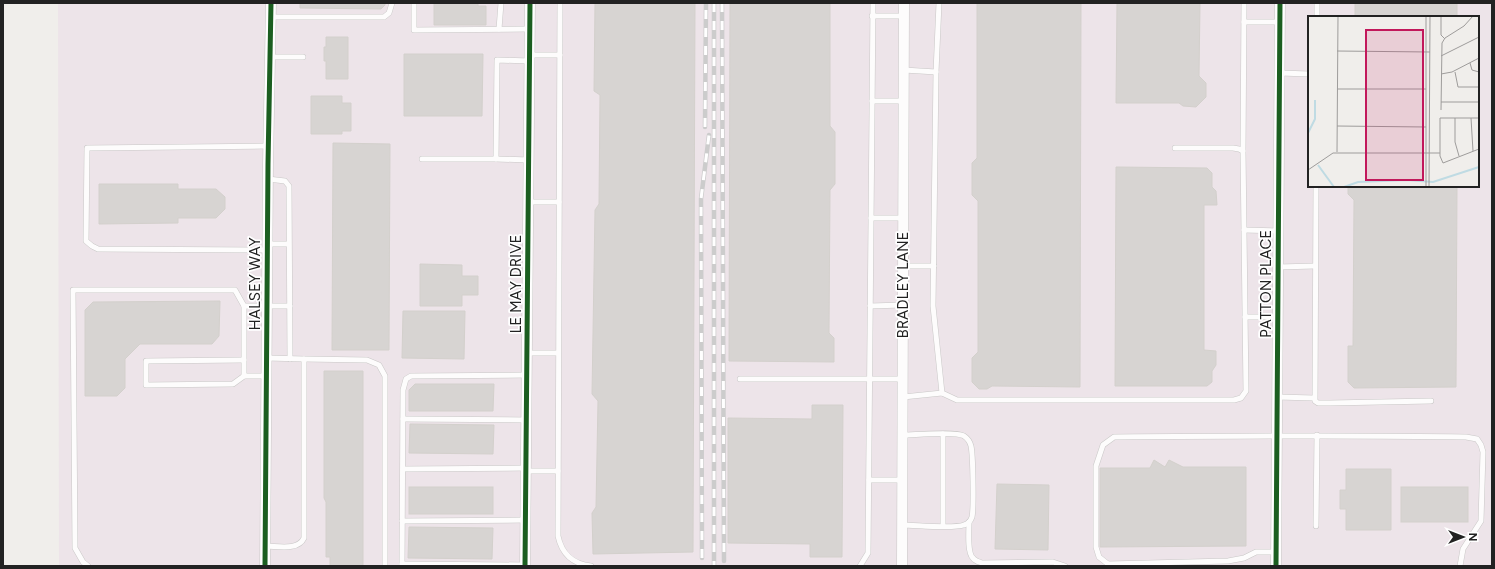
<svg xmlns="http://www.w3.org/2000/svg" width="1495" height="569" font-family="Figtree,sans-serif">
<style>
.industrial{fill:#ede4e9;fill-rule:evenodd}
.building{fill:#d7d4d2;stroke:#d3d0cc}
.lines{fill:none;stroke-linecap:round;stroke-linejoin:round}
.lane-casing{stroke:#c9c8c7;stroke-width:6}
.street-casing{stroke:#c9c8c7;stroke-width:11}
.lane{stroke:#fdfcfc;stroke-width:5}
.street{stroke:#fdfcfc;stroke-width:10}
.rail-casing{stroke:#ccc;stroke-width:4.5}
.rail{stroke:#fff;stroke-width:3;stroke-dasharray:9;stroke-linecap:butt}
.cycleway-casing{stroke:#fff;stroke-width:8}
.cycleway{stroke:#1b5e20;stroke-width:5}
.labels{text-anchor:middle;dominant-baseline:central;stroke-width:3.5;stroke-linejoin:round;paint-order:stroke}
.street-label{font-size:15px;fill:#222;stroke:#fff}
.inset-river{fill:none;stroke:#bfdbe3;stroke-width:2}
.inset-road{fill:none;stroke:#9e9c9b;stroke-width:1}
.view{fill:#c2185b;fill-opacity:0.15;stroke:#c2185b;stroke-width:2}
.inset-edge{fill:none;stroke:#222;stroke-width:2}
</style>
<rect width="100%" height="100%" fill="#f0eeeb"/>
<path class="industrial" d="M58 3H1492V566H59ZM1309 17H1478V186H1309Z"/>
<g class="building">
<polygon points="300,3 385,3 385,5 381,9 300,8"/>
<polygon points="434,3 478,3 478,6 486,6 486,25 434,25"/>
<polygon points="595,3 695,3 693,552 593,554 592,513 596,507 598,401 592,394 595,210 599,204 600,95 594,91"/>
<polygon points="730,3 830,3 830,126 835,132 835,184 830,190 829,333 834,338 834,362 729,361"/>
<polygon points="977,3 1081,3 1080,387 992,386 987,389 979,389 972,382 972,358 978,352 978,201 972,195 972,163 977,158"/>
<polygon points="1117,3 1200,3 1199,76 1206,83 1206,97 1196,107 1183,106 1179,103 1116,103"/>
<rect x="1355" y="3" width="102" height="14"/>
<polygon points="326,37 348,37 348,79 326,79 326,61 324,61 324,47 326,47"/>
<polygon points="404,54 483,54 482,116 404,116"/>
<polygon points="311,96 342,96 342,103 351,103 351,131 342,131 342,134 311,134"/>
<polygon points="333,143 390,144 389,350 332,350"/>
<polygon points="1116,167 1207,168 1212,173 1212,187 1216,191 1217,205 1204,205 1204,350 1216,351 1216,365 1212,371 1212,382 1207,386 1115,386"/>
<polygon points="99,184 178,184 178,189 216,189 225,197 225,209 216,218 178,218 178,223 99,224"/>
<polygon points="1348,186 1457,186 1456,387 1354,388 1348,382 1348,346 1353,346 1354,200 1348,194"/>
<polygon points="420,264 462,265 462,276 478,276 478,295 462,295 462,306 420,306"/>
<polygon points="220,301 219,336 212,344 140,344 125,359 125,388 117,396 85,396 85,310 93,302"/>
<polygon points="403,311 465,311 464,359 402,358"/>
<polygon points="324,371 363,371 363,566 330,566 330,557 326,557 326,502 324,498"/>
<polygon points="415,384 494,384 493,411 409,411 409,390"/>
<polygon points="812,405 843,405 842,557 810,557 810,544 728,543 728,418 812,419"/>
<polygon points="410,424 494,425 493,454 409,453"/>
<polygon points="1154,460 1165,467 1169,460 1183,467 1246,467 1246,546 1100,547 1100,468 1150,468"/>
<polygon points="1346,469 1391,469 1391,530 1346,530 1346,509 1340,509 1340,490 1346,490"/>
<polygon points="997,484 1049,485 1048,550 995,549"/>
<rect x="409" y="487" width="84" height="27"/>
<rect x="1401" y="487" width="67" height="35"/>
<polygon points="409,527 493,528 492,559 408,558"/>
</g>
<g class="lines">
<defs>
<g id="lane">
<polyline points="414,3 414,30 529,29"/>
<path d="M560 3 558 536C562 555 573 564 591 566"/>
<polyline points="939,3 936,72 933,306 942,393 957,400 1234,400 1241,398 1246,391 1243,151 1239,149 1233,148 1175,148"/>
<polyline points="872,16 904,16"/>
<polyline points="271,17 384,17 389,13 392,3"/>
<polyline points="1317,17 1317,3"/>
<polyline points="1244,22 1280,22"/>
<polyline points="499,29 501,3"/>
<polyline points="529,55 560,55"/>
<polyline points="270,57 303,57"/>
<polyline points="904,70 936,72"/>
<polyline points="1280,73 1309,74"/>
<polyline points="872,101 904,101"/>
<polyline points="1243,151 1244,3"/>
<polyline points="422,159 496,159 497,60 529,61"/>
<polyline points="496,159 529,160"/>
<polyline points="268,179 285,181 289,186 290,359"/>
<polyline points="1316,186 1315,401 1318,403 1330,403 1431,401"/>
<polyline points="528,202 559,202"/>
<polyline points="871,218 904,218"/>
<polyline points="1244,230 1278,231"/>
<polyline points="267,244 288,244"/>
<polyline points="267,250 98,249 92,246 86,241 87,148 268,146"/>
<polyline points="903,266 934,266"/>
<polyline points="1278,267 1315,266"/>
<polyline points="244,306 244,376"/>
<polyline points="870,306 903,305"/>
<polyline points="1245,317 1278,317"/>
<polyline points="527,353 558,353"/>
<polyline points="304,359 367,360 379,365 385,376 385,566"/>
<polyline points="244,360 146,361 146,385 233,384 244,376 267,376"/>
<polyline points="740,379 903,379"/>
<polyline points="903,397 942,393"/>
<polyline points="1277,397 1314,398"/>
<polyline points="403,419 527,420"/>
<polyline points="943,434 943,526"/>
<polyline points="403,469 527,468"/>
<polyline points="527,471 558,471"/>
<polyline points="869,480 903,480"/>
<polyline points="402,521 526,520"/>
<path d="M969 522C969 530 967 553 973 558 975 561 979 562 982 563L1053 562 1065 566"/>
<path d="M902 525C916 525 952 529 964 525 968 524 971 520 972 517 974 508 973 455 971 446 970 442 967 438 964 436 956 431 914 435 903 435"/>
<polyline points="1316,526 1317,435"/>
<path d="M265 546C278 546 298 551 304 538V359L267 358"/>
<polyline points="402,564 525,565"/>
<polyline points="1108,564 1228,561 1244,558 1256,552 1277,552"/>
<polyline points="88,566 83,562 75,548 73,290 235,290 244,306 290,306"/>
<polyline points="402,566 403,390 406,379 411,376 527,375"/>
<polyline points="860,566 868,553 873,3"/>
<path d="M1108 566V564L1099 557 1096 547V466L1103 445 1114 437C1231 436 1348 435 1466 437L1477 439 1481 445 1483 452 1481 521 1463 549 1460 566"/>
</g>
<g id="street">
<polyline points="265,566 268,164 271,3"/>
<polyline points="525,566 530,3"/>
<polyline points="902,566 904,3"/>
<polyline points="1276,566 1280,3"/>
</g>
</defs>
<use href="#lane" class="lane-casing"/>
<use href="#street" class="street-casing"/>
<use href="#lane" class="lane"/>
<use href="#street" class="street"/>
<defs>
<g id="rail">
<polyline points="714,3 714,566"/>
<polyline points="722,3 724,561"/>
<polyline points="705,127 706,3"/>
<polyline points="702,558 701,199 709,135"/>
</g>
</defs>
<use href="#rail" class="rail-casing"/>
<use href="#rail" class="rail"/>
<defs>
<g id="cycleway">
<polyline points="265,566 268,164 271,3"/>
<polyline points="525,566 530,3"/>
<polyline points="1276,566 1280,3"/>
</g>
</defs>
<use href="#cycleway" class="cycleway-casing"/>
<use href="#cycleway" class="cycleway"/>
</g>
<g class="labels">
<g class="street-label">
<text transform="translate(255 284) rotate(-90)">HALSEY WAY</text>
<text transform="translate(516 284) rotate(-90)">LE MAY DRIVE</text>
<text transform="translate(1266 284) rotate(-90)">PATTON PLACE</text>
<text transform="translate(903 285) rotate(-90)">BRADLEY LANE</text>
</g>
</g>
<g transform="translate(1308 16)">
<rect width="171" height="171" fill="#f0eeeb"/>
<path class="inset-river" d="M0 117 7 103V84M10 149 26 171M36 171 50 166 99 164 125 166 171 151"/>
<path class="inset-road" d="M133 0V19L137 23M29 35 122 36M133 40 171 21M162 47 164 54 171 56M147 56 150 71H171M133 58 144 56 171 42M29 73H118M133 86H171M133 94 134 27 137 22 156 10 165 0M147 102V126L151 140M163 102 165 135M171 102H132V140L135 147 171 133M29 110 118 111M29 136 30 0M0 154 25 137H132M118 171V0M121 171 122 0"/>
<path class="view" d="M58 14H115V164H58Z"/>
<rect width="171" height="171" class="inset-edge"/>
</g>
<rect width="1495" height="569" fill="none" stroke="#222222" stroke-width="8"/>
<g transform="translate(1463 537) rotate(90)" stroke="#ffffff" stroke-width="3" paint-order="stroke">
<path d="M0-3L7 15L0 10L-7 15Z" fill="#222222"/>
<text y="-6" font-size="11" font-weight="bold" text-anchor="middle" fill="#222222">N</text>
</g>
</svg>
